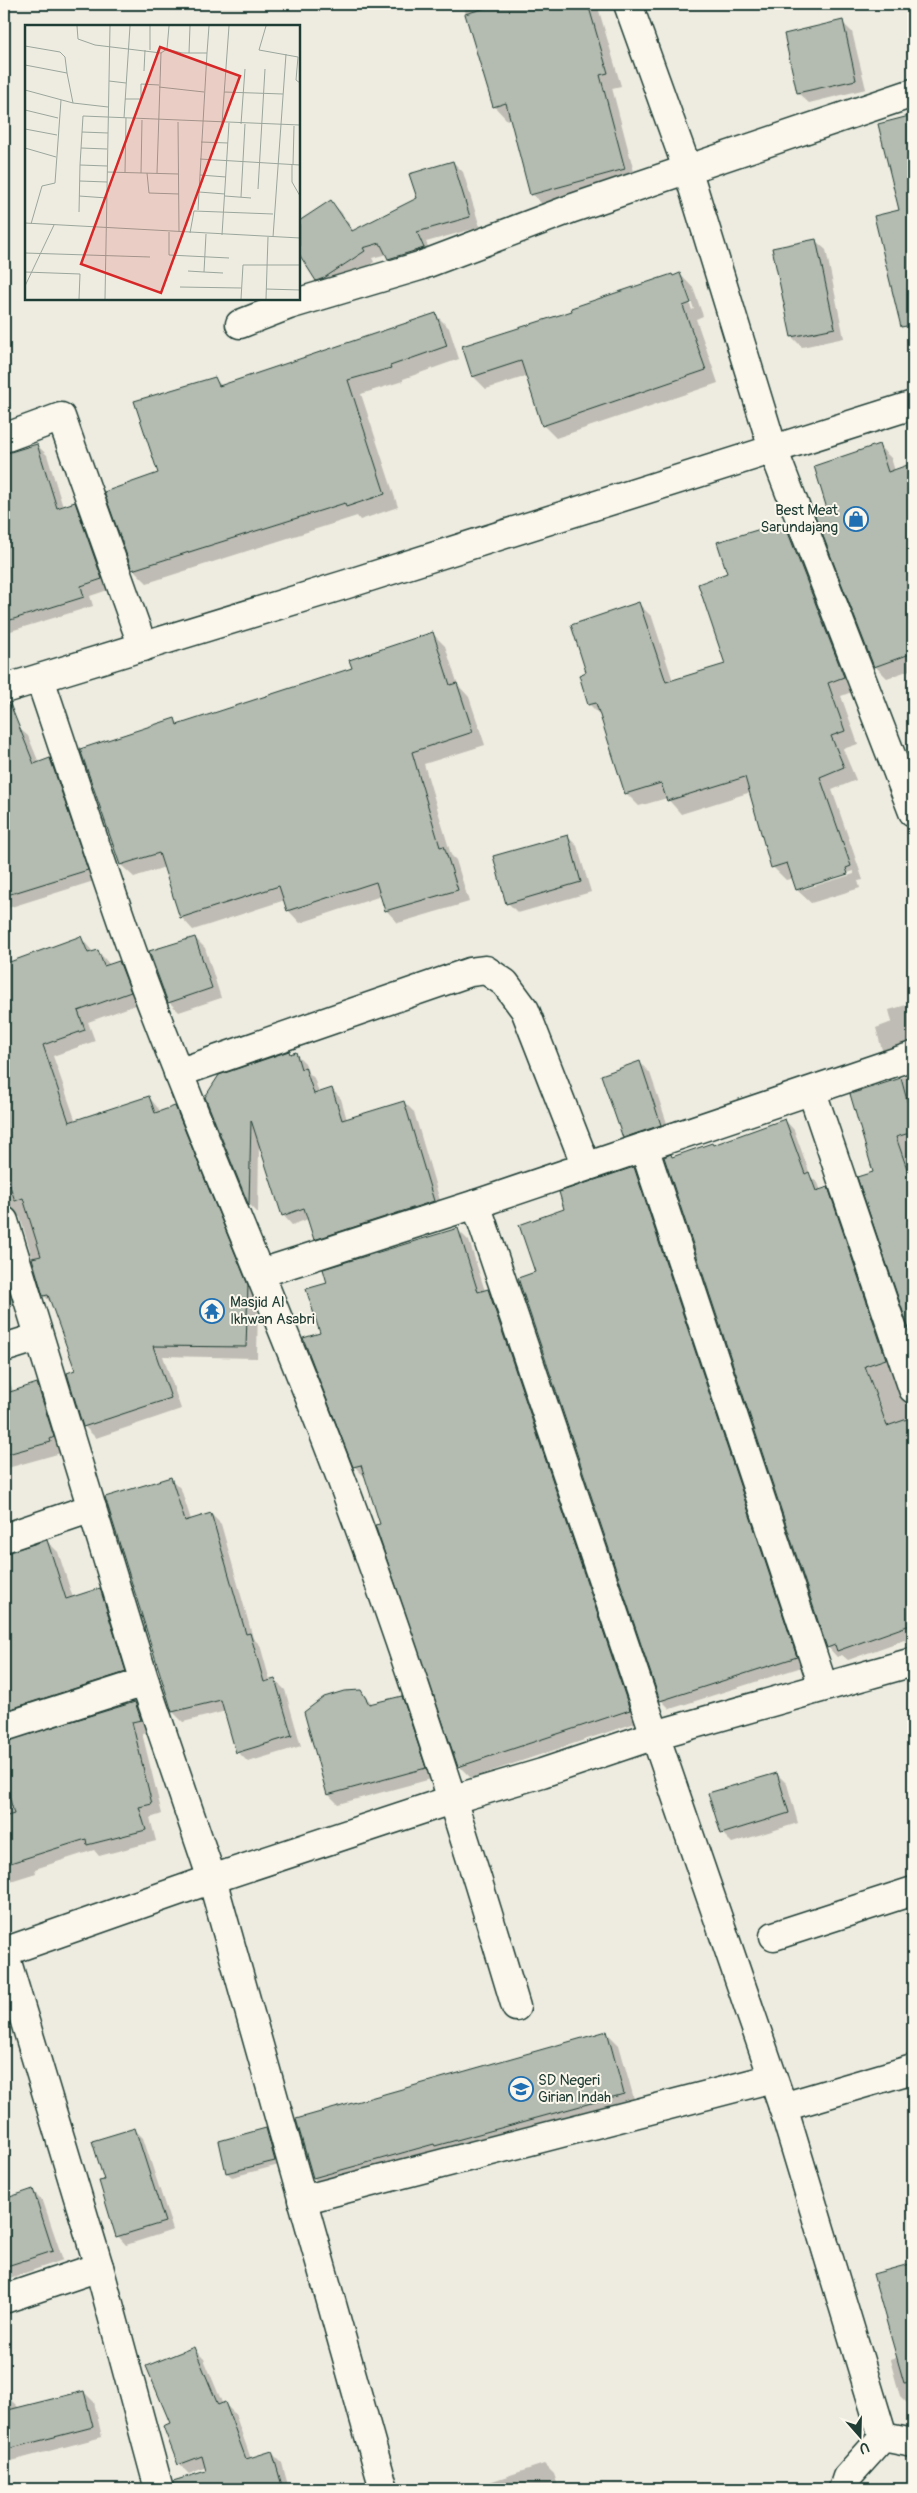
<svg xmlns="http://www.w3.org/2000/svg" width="917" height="2493" font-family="Pangolin,sans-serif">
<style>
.shadow{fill:#0003;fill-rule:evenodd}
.building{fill:#b4bbb0;stroke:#1f3d34}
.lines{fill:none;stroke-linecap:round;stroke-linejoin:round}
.minor-casing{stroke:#1f3d34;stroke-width:31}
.minor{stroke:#fbf7ec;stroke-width:28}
.labels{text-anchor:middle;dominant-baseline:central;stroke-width:4;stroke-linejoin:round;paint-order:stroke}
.poi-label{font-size:15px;fill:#1f3d34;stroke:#fbf7ec;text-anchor:start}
.inset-road{fill:none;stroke:#9ba69c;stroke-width:1}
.view{fill:#d62828;fill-opacity:0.15;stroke:#d62828;stroke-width:2.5}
.inset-edge{fill:none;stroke:#1f3d34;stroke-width:2.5}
</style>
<rect width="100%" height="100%" fill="#eeece1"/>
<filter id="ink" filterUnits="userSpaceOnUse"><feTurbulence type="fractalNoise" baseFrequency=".02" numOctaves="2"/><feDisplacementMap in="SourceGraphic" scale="10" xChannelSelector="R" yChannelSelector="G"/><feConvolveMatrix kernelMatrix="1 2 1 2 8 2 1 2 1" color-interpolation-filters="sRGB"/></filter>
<g filter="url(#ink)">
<g class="shadow">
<polygon points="463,4 597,4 621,86 612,88 637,183 545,207 532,194 511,118 507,120 494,106"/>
<polygon points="842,22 852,32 866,89 809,103 798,93"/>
<polygon points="913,117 913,321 911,321 900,211 879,125"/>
<polygon points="453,162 463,172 480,227 426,242 433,258 399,268 387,254 372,258 374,262 335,288 327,290 317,280 299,252 299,223 331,202 341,212 354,232 418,199"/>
<polygon points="815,240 826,250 844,338 802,347 792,337 774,249"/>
<path d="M680 274 693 288 703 316 696 319 718 383 556 438 543 425 527 376 486 389 473 376 574 312ZM683 287H686L694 309 692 310Z"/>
<polygon points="435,314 449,328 459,359 403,379 403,381 361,394 398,507 360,520 357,516 147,583 133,569 160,474 215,379 222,386"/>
<polygon points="37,445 47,455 63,507 74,503 84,513 111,589 90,596 93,606 4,633 4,456"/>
<polygon points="878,445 891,458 895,471 913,464 913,669 887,678 875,666 829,510"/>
<path d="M784 524 797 537 857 690 841 696 858 744 843 749 856 780 832 790 863 880 858 881 860 888 811 903 797 890 794 878 786 880 773 867 751 792 681 814 667 798 639 806 626 793 602 717 589 704 588 673 639 604 652 617 673 681 726 665 728 574ZM854 871V874L804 889V887Z"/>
<polygon points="432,633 445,646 458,685 469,697 485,745 424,764 451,855 456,860 469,902 398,923 386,910 381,896 300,923 288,910 285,900 193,930 181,917 165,867 134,877 121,865 82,750 175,720 180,725 354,669"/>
<polygon points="4,715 28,736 39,763 50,760 60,770 97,880 8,908 4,904"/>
<polygon points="567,836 577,846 591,892 518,913 508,903"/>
<polygon points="81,938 94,953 98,951 110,965 119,962 130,973 141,1003 88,1022 95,1041 53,1056 76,1122 149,1097 161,1112 175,1108 186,1119 258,1297 257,1358 163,1356 181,1409 96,1438 85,1427 68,1374 76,1371 53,1304 44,1296 20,1217 11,1216 4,1221 4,1190 13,1189 4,1163 4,977 44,966"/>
<polygon points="195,938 205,948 221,998 179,1012 169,1002"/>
<polygon points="913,1003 913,1052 892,1059 882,1050 876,1028 892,1022 889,1010"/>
<polygon points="289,1052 292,1055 296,1054 305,1063 308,1072 314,1078 319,1093 332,1089 341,1099 347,1120 404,1102 414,1112 443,1211 324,1249 315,1239 308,1219 292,1225 283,1215 259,1145 258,1213 250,1205 206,1097"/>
<polygon points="640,1063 650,1073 671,1135 634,1147 624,1137"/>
<polygon points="913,1072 913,1337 859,1178 874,1172 891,1083"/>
<polygon points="785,1120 794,1130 811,1177 818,1183 821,1191 828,1189 837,1198 907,1404 913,1405 913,1648 904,1640 848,1660 842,1655 837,1657 828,1647 671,1156 673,1158 714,1146"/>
<polygon points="634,1168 643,1178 805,1666 670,1709 661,1700 537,1273 566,1210"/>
<polygon points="457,1229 469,1241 485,1291 488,1290 499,1302 641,1721 471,1778 459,1766 366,1478 354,1466 321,1333 329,1283"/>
<polygon points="4,1370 8,1374 13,1392 37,1384 48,1395 61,1453 4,1469"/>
<polygon points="171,1479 181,1489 191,1520 211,1514 221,1524 253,1638 260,1645 270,1681 275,1680 285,1690 301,1746 248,1762 238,1752 226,1711 183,1722 173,1712 106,1498"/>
<polygon points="47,1541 58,1552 73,1598 100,1590 111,1601 136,1683 4,1727 4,1554 9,1554"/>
<polygon points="361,1691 373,1705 401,1697 411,1707 435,1778 338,1804 328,1794"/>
<polygon points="135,1703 146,1714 152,1731 142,1733 162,1814 150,1818 156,1841 99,1856 94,1850 35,1869 36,1873 4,1883 4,1743"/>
<polygon points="777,1774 787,1784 798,1823 732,1843 722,1833"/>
<polygon points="607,2033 619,2045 636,2106 326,2190 314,2178"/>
<polygon points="4,2118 8,2131 4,2133"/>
<polygon points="134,2129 143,2138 173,2230 126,2245 118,2236 106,2181"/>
<polygon points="265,2129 270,2134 279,2165 232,2177 227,2173"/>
<polygon points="33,2191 43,2201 63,2260 4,2280 4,2201"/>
<polygon points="913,2264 913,2405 910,2406 900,2396 890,2360 898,2357 875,2275"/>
<polygon points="194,2349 204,2359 223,2405 225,2404 235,2414 251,2459 272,2453 282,2463 289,2489 213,2489 206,2467 189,2474 179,2464 171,2424"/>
<polygon points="84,2392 94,2402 102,2437 4,2463 4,2401 10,2399 19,2408"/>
<polygon points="544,2464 554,2474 559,2489 468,2489"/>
</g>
<g class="building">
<polygon points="499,4 588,4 608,73 600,75 625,169 530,195 506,103 493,107 465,14"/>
<polygon points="843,20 856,80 797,93 784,34"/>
<polygon points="913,115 913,325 901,327 874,216 899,210 878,124"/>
<polygon points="453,161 470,217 417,232 424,248 388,259 380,243 363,248 365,251 324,278 316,281 299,254 299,221 331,200 352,231 417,198 409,174"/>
<polygon points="816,239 835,328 791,337 772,248"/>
<polygon points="680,273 691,303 683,306 706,370 542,426 521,361 472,377 462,346 572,311 571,308 672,274 673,276"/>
<polygon points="436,313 447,346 390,366 391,368 348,380 385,494 346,507 345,503 132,570 104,492 158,473 134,401 215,377 219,386"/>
<polygon points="37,444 57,508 75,502 102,579 81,586 84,597 4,622 4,454"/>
<polygon points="879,444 888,472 913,463 913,653 874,667 814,513 827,509 814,466"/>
<polygon points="784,522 844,677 828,683 845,731 831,736 844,767 820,777 851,866 846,868 848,874 796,890 787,863 771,868 745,777 667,801 661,783 625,794 596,703 588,705 579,675 586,672 571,625 639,602 666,682 725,664 698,584 727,573 717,542"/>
<polygon points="433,632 450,685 457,683 473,732 412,752 440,847 444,846 458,890 385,911 376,882 287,911 279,886 180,918 159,853 120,865 80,749 175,718 177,725 352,668 349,660"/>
<polygon points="4,704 10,704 34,764 50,758 88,870 4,896"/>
<polygon points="568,835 581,882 506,904 493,856"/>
<polygon points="81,936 88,953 98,950 104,966 119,961 131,992 78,1011 85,1030 43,1045 69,1122 149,1096 155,1113 175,1106 248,1285 246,1347 153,1346 171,1398 83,1427 67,1373 75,1370 48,1295 43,1296 32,1258 41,1256 23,1198 15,1201 4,1168 4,964"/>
<polygon points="195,937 212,988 168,1003 149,951"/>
<polygon points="289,1051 290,1054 296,1052 301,1069 305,1067 314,1094 332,1088 342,1120 404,1101 434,1201 314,1240 304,1208 282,1216 251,1120 249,1206 205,1097 219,1075"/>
<polygon points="640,1061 661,1125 623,1138 601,1075"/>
<polygon points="901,1078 913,1123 913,1132 896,1137 913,1186 913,1341 857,1177 873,1172 850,1094"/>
<polygon points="785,1119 805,1174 809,1172 816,1191 828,1187 886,1359 865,1366 887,1426 913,1417 913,1624 837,1651 835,1645 827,1648 664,1157 671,1154 672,1157 712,1143 713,1145"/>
<polygon points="634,1167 797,1657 660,1701 518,1278 535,1272 519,1225 564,1209 559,1192"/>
<polygon points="458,1228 478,1292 488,1289 630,1710 458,1767 375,1525 380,1524 361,1465 353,1467 303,1338 320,1333 306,1289 327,1283 323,1269"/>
<polygon points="4,1274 14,1305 4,1308"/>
<polygon points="37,1383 54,1437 50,1439 51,1442 4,1455 4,1394"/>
<polygon points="171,1477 185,1521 211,1513 246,1634 250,1633 264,1682 275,1679 292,1736 236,1753 221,1700 172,1712 105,1497"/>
<polygon points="47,1540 66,1599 100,1588 126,1672 4,1711 4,1553"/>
<polygon points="361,1690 369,1704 402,1696 426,1768 327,1795 304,1712 324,1697 344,1691"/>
<polygon points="135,1702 141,1720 132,1722 152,1804 139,1807 146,1830 87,1845 86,1839 4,1865 4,1817 14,1814 4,1776 4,1742"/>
<polygon points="777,1773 789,1813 721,1834 708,1793"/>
<polygon points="607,2031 624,2094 435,2146 434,2144 313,2178 296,2119"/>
<polygon points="135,2128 165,2222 116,2237 99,2181 104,2180 92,2141"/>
<polygon points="266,2128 275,2161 226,2173 219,2141"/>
<polygon points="33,2189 53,2251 4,2267 4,2199"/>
<polygon points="913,2263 913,2382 904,2383 873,2274"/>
<polygon points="194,2347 218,2405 225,2402 246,2459 272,2451 283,2489 174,2489 173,2481 206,2471 202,2456 178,2465 163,2426 170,2423 146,2366"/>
<polygon points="84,2391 93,2427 4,2450 4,2411"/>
</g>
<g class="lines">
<defs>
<g id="minor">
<polyline points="628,4 687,168 773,449 913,812"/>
<polyline points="240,324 289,305 420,266 573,208 913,93"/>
<polyline points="4,438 61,417 143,647"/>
<path d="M40 679C74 779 106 881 143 981 207 1152 281 1318 345 1489 409 1660 464 1832 516 2007"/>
<polyline points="4,689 344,585 913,405"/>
<polyline points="178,1073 470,972 486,970 505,983 525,1010 586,1166"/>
<polyline points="812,1092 913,1389"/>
<polyline points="644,1147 823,1686"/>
<polyline points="476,1204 655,1735 783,2107 883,2437"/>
<polyline points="4,1221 145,1682 212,1879 384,2489"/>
<polyline points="261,1273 476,1204 913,1056"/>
<polyline points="4,1348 39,1337"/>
<polyline points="4,1538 92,1508"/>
<polyline points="4,1727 145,1682"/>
<polyline points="774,1936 913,1891"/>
<polyline points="783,2107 913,2069"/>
<polyline points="302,2200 773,2078"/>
<polyline points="4,2299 99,2267"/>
<polyline points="159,2489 99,2267 4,1952 212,1879 454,1799 542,1773 655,1735 913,1662"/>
<polyline points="843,2489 847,2477 883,2437 913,2443"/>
</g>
</defs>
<use href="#minor" class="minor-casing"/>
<use href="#minor" class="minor"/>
</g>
</g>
<defs>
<symbol id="shop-ring" viewBox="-11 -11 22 22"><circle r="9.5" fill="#fbf7ec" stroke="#1f6fb2" stroke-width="1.5"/><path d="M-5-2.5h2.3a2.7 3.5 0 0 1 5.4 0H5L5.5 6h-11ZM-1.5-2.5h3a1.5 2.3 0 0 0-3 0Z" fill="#1f6fb2"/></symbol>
<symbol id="temple-ring" viewBox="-11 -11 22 22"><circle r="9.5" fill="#fbf7ec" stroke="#1f6fb2" stroke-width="1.5"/><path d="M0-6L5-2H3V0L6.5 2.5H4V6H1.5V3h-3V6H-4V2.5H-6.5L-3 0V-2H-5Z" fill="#1f6fb2"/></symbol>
<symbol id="school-ring" viewBox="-11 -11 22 22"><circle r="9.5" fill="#fbf7ec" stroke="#1f6fb2" stroke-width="1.5"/><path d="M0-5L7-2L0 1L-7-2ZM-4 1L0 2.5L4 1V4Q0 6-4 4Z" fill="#1f6fb2"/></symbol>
</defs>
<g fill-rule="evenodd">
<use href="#shop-ring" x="842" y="505" width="28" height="28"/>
<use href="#temple-ring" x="198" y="1297" width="28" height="28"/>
<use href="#school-ring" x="507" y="2075" width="28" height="28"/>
</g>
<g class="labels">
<g class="poi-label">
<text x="838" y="510" text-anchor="end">Best Meat<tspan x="838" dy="17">Sarundajang</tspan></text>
<text x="230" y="1302">Masjid Al<tspan x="230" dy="17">Ikhwan Asabri</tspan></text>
<text x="538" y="2080">SD Negeri<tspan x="538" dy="17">Girian Indah</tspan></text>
</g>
</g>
<g transform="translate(25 25)">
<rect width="275" height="275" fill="#eeece1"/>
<path class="inset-road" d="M52 1 53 14 70 20 136 28 142 24 157 28H182L184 1M125 1V25M241 1 234 25 273 32 271 55 275 58M0 21 35 27 40 32 42 48M142 24 144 1M164 28 165 1M0 40 42 48 48 78M119 46 120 25M84 56 101 58M134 62 179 67M0 65 48 78 83 82M199 67 258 69M100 74H116V59L134 60M0 85 33 93M99 93 105 1M153 97 154 207M197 98 204 1M216 99 220 44M0 104 32 110M57 107 83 108M176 117 203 118M0 123 31 132M56 123 82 124M175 134 275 140M267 140V157L275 171M268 140 269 101M82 141 55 140 58 91 275 100M82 147 153 149M100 147 101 93M116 148 117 95M122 148 124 168 154 169M132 148 136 28M175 150 201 152M55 156 82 157M233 164 240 44M174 167 200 169M54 171 82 173M200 171 226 173M216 172 220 99M173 185 182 28M54 187 55 140M0 198 275 213M6 199 17 161 30 158 36 75M144 207V230L204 233M165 208 169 186 248 189M197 210 204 98M248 212 261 29M0 228 125 232M163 246 179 247 181 209M0 247 55 249 54 274M179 247 198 248M0 261 29 200M155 262 216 263M241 264 275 265M80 274 85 1M216 274 218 240H275M241 274 243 212"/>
<path class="view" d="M135 22 215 51 136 268 56 239Z"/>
<rect width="275" height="275" class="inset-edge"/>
</g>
<rect width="917" height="2493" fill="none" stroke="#fbf7ec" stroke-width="20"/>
<rect x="10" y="10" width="897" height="2473" fill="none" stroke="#1f3d34" stroke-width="2" filter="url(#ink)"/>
<g transform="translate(860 2436) rotate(160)" stroke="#fbf7ec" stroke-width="4" paint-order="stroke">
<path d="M0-4L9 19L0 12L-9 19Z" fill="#1f3d34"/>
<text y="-8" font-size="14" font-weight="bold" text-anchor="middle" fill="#1f3d34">U</text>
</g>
</svg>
